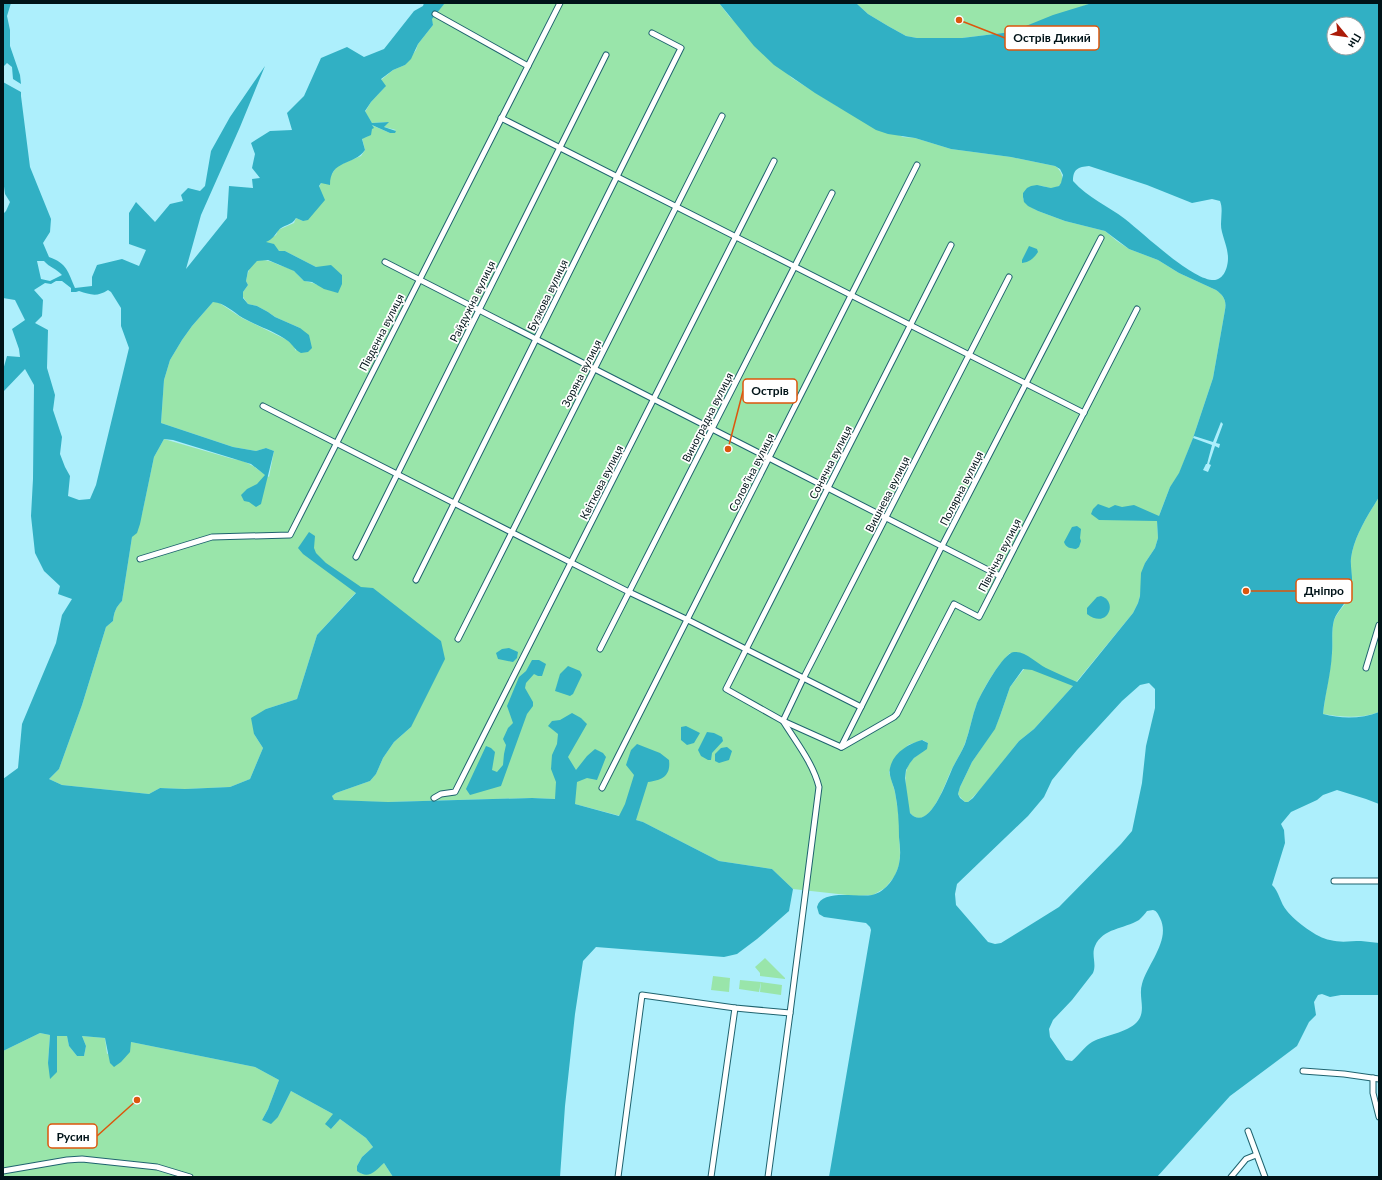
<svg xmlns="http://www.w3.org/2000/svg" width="1382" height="1180" font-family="Lato,sans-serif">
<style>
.green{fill:#99e5aa}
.water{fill:#31b0c4;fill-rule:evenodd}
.pier{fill:#adeffc}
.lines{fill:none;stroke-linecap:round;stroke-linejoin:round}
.minor-casing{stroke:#1f636f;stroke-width:7}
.minor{stroke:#fff;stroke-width:5}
.labels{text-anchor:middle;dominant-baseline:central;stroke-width:3.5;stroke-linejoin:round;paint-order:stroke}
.street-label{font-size:11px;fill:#001318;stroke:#fff}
.leader{fill:none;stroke:#dc560d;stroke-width:1.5}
.callout-dot{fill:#dc560d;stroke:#fff;stroke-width:1.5}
.callout{fill:#fff;stroke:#dc560d;stroke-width:1.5}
.callout-label{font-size:12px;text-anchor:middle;font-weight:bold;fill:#001318}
</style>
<rect width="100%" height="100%" fill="#adeffc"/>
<g class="green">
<path d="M445 3H719L729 16 792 78 837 106 903 137 915 138 951 149 1011 157 1055 166C1063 171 1067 185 1054 188 1049 189 1043 185 1038 186 1033 186 1027 191 1023 193V199L1034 209 1038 211 1065 221 1105 231 1117 241 1129 249 1158 260 1179 273 1216 290C1223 295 1227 300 1225 310L1213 378 1193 438 1179 474 1170 487 1157 521 1158 538 1155 548 1145 563 1140 596 1138 603 1133 613 1073 686 1034 729 1019 741 980 790 968 802H965L960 797 958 794 960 787 972 762 995 728 1000 716 1010 687 1028 664 1010 653C996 667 986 684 978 701 972 715 970 731 964 746 960 755 954 764 950 773 945 784 928 834 910 813 908 808 908 803 907 798 906 784 902 770 913 759 919 753 927 751 928 743L923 740 908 745 889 772 895 792 899 817 900 856 899 865 895 876 885 888 873 895 856 896 793 889 772 869 719 861 643 822 556 799 532 798 388 802 334 801 332 796 336 793 370 781 376 774 383 758 394 742 411 727 361 587 317 635 297 699 266 709 254 734 263 748 250 779 230 787 185 789 160 788 149 794 62 785 49 779 59 769 82 705 106 627 113 621C114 612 116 607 122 601L132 537 142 514 154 457 164 439 233 459C252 462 254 468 269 477L274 451 266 448 256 451 233 447 161 423 164 380 170 360 182 340 192 326 213 302H218L242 318 287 340 293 345 296 351 300 328 275 317 268 312 257 306 248 304 243 297V292L248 285 246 281C250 258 260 256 279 265 284 267 290 268 294 271 297 273 299 277 303 280 307 282 313 282 317 285L342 275 336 271 316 267 285 251H279L265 242 276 235 278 230 294 223 296 218 303 221 321 183 330 177 337 166 361 156 365 150 362 138 367 137 372 129 369 124 390 133 396 130 384 127 388 122 372 123 365 112 371 102 385 87 381 80 393 70 405 65 416 50 418 44 433 25 431 19Z"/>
<polygon points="856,3 1092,3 1011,32 962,38 917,38 906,36 888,26 868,14"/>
<path d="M1379 497V712C1361 719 1341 717 1323 714 1325 694 1330 674 1332 654 1333 643 1331 631 1334 620 1338 610 1349 603 1351 591 1353 581 1350 569 1351 558 1354 536 1368 515 1379 497Z"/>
<polygon points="765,958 785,978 785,979 760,976 760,973 755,967"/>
<polygon points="713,976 730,978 729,992 711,990"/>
<polygon points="740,980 761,982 759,992 739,989"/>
<polygon points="761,982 782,985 781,995 760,992"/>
<polygon points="40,1033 50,1035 48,1063 57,1072 56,1036 67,1036 69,1046 77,1056 84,1056 86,1046 82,1036 105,1038 107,1054 131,1042 255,1067 279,1080 268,1109 262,1120 278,1117 291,1091 333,1114 331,1129 340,1119 366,1138 373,1147 362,1157 357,1166 358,1171 362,1174 384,1163 393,1177 3,1177 3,1051"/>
</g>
<g class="water">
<polygon points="3,3 11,3 7,16 10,30 10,46 20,75 21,84 13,79 12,67 7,63 3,67"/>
<path d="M424 3H445L432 19 433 25 418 44 411 59 405 65 393 70 381 79 386 86 371 102 365 111 372 123 389 122 384 127 396 131 395 133H390L372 125 374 128 372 129 371 135 362 139 365 150C354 166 330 159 330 185L321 183 319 186 325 200 308 220 303 221 296 218C292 226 283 224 278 231 273 237 274 238 266 242L274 244 279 251H285L316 267 331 265 342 275V284L338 293 324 289 312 282 304 281 294 271 268 260 257 261 248 271 246 281 248 285 243 292V298L248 304 257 306 268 312 275 317 300 328 309 335 312 348 308 352 301 353C295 350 293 345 288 341 274 331 257 326 243 318 233 312 225 303 213 302L192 326 182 340 170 360 164 380 161 423 233 447 256 451 266 448 274 451 261 504 256 507 249 502 244 501 241 495 247 489 257 484 265 475 251 464 173 440 164 439 154 457 140 524 137 533 132 537 122 601C116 607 114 612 113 621L106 627 82 705 59 769 49 779 62 785 149 794 160 788 185 789 230 787 250 779 263 748 254 734 251 718 266 709 297 699 317 635 356 593 303 554 298 548 309 532 315 536 314 548 316 553 326 563 361 587 373 588 441 641 445 659 411 727 394 742 383 758 376 774 370 781 336 793 332 796 334 800 388 802 532 798 555 799 556 782 551 769 552 755 557 744 558 734 548 726 552 721 560 720 572 713 581 718 587 724 568 757 576 770 587 756 595 749 603 753 606 757 597 780 587 778 577 782 575 804 619 816 625 804 634 775 626 765 631 750 637 744 660 753 669 760C671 776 662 780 648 782L636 820 643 822 719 861 772 869 793 889 789 911 757 939 737 954 724 957 596 947 583 961 575 1014 565 1106 560 1177H393L384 1163C375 1171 369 1180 357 1171V1166L362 1157 373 1147 366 1138 340 1119 331 1129 325 1124 333 1114 291 1091 278 1117 271 1124 262 1120 268 1109 279 1080 255 1067 131 1042 130 1052 121 1062 114 1067 110 1063 105 1038 82 1036 86 1046 84 1056H77L69 1046 67 1036H57V1072L50 1079 48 1063 50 1035 40 1033 3 1051V779L18 768 22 724 56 643 62 615 72 599 58 594 60 586 44 571 35 553 31 516 33 479 34 385 25 369 3 392V370L7 356 20 357 19 349 12 329 25 320 15 300 3 298V214L6 211 10 202 5 194 3 179V82L21 92V96L30 167 51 219 50 232 43 243 49 257C67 263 68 272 75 288L92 286V277L97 265 122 259 139 266 146 250 129 244V213L136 202 155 222 170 204 183 201 181 195 188 188 200 191 205 186 211 151 230 117 265 66 240 127 201 215 186 269 227 218 229 186 253 188 252 179 260 178 252 168 255 154 251 143 270 131 292 130 287 113 304 96 321 58 347 47 364 57 384 49 414 11 423 6ZM37 261H44C49 267 57 269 62 275L50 281 41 279ZM56 281H62L71 288V292H76L79 291C91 295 97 297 108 290L111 292 121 308V326L129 348 96 485 90 499 79 500 68 496 70 476 65 467 60 454 62 437 53 410 55 395 47 368 48 330 35 323 42 316 43 300 34 290 45 283 51 284Z"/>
<path d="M719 3H856L868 14 888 26 906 36 917 38H962L1011 32 1053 15 1092 3H1379V497C1368 515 1354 536 1351 558 1350 569 1354 580 1351 591 1348 602 1338 609 1334 620 1331 631 1333 642 1332 653 1331 674 1325 694 1323 714 1341 719 1362 719 1379 712V804L1366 799 1337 790 1323 795 1317 800 1291 812 1281 824 1284 830 1285 843 1272 885C1279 891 1280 903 1287 911 1295 921 1317 938 1330 940 1341 943 1350 941 1361 941 1367 942 1373 942 1379 943V995H1341L1330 997 1322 994 1318 995 1314 1002 1316 1015 1309 1022 1297 1046 1230 1096 1157 1177H829L871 930 870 927 866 923 824 917 819 914 817 907C822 888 857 898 872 895 886 892 896 877 899 864 901 855 900 846 899 837 899 822 898 807 895 792 894 785 888 775 890 768 893 753 908 744 922 740L928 743 927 749 914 758 910 763 906 770 905 778 910 813C928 833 945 785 950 774 954 763 961 754 965 744 970 730 972 716 977 703 982 692 1003 653 1014 652 1026 651 1036 663 1046 668 1056 673 1066 677 1077 682L1133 613 1138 603 1140 596 1141 573 1145 563 1155 548 1158 538 1157 521 1099 520 1091 514 1093 509 1098 504 1109 508 1115 505 1122 507 1134 505 1159 516 1170 487 1179 473 1193 438 1213 378 1225 310C1227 300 1223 295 1216 290L1179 273 1158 260 1129 249 1105 231 1065 221 1038 211 1028 206 1024 202 1023 197V193L1027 188 1031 186 1037 185 1051 188 1059 186 1061 183 1063 175 1060 169 1055 166 1011 157 951 149 915 138 888 134 876 130 815 93 774 65 754 46ZM1334 24H1358V48H1334ZM1089 166 1147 185 1192 203 1212 199 1220 201C1224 211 1219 222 1222 232 1224 240 1228 249 1228 258 1228 267 1224 281 1212 280 1190 278 1144 234 1125 219 1108 206 1088 198 1073 181 1073 169 1078 167 1089 166ZM1023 669 1032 670 1073 686 1034 729 1019 741 973 798 968 802H965L960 798 958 794 960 787 972 762 995 729 1000 716 1010 687ZM1149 683 1155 689V708L1146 746 1142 783 1132 831 1121 844 1059 907 1001 943 995 944 988 942 956 905 955 894 957 884 1028 816 1044 797 1052 780 1077 750 1122 701 1140 685ZM1153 910C1157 911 1158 914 1160 918 1171 940 1148 963 1142 984 1138 997 1147 1011 1137 1022 1127 1033 1105 1035 1092 1042 1084 1047 1079 1055 1072 1061L1066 1060 1050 1037 1049 1029 1053 1020 1072 1000 1093 973C1097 964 1091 955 1095 946 1103 928 1124 929 1139 920 1142 917 1145 914 1147 911Z"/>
<path d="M1029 246 1037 249 1038 252C1034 258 1030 262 1022 263V260Z"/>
<path d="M1077 526 1081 529 1080 538 1081 541 1079 547 1076 549C1070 548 1066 548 1064 542L1072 527Z"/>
<path d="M1101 596C1119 602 1107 630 1087 614V608L1097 597Z"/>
<polygon points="509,648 518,652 517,658 513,662 498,659 496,653 502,649"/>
<polygon points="532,660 539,660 546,664 542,676 538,676 534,674 526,683 525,688 533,702 533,706 527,714 501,786 470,795 466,789 486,746 491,748 495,752 492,770 497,772 503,765 504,754 506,745 503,739 508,728 513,723 507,706 519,677 526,671"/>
<polygon points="568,666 580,671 582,675 573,694 570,696 555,691 560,674"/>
<polygon points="686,726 700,733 694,743 687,745 681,740 681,727"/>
<polygon points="707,732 714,733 722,737 723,741 712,753 711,760 708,760 701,756 698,750"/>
<polygon points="727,747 732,751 729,760 719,763 715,761 715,754 721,748"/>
</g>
<polygon class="pier" points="1221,422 1223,424 1216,443 1220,444 1219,448 1215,446 1209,464 1211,465 1208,472 1203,470 1206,464 1207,464 1212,445 1193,438 1194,436 1213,442"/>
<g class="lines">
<defs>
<g id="minor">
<polyline points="435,14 528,66"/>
<polyline points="501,118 1084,413"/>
<polyline points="385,262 1000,576"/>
<polyline points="263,406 629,592 688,620 861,707"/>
<polyline points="356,557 606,55"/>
<polyline points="140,559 212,537 290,535 560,3"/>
<polyline points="416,580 681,48 652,33"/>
<polyline points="458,639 722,116"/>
<polyline points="600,649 832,193"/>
<polyline points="1366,668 1379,625"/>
<polyline points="841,747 783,721 726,689 951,245"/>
<polyline points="841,747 942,546 1101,238"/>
<polyline points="842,747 894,717 897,714 954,604 979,617 1137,309"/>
<polyline points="602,788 917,165"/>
<polyline points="434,798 441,794 455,792 774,161"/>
<polyline points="1334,881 1379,881"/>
<polyline points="1303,1071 1344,1074 1379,1079"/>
<polyline points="1373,1078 1373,1093 1379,1117"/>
<polyline points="1248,1131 1265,1177"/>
<polyline points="3,1171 67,1160 82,1159 157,1167 190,1177"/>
<polyline points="618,1177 642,995 735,1008 790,1013"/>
<polyline points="711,1177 735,1008"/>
<path d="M768 1177 790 1013 819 787C813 763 796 742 783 721L803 679 1009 277"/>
<polyline points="1231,1177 1246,1159 1256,1155"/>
</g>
</defs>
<use href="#minor" class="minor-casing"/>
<use href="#minor" class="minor"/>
</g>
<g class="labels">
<g class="street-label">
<text transform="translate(547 295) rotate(-64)">Бузкова вулиця</text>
<text transform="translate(472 301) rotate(-64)">Райдужна вулиця</text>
<text transform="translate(381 332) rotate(-63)">Південна вулиця</text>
<text transform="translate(581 373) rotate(-63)">Зоряна вулиця</text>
<text transform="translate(707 417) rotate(-63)">Виноградна вулиця</text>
<text transform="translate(830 462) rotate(-63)">Сонячна вулиця</text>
<text transform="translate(751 472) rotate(-63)">Соловʼїна вулиця</text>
<text transform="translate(601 482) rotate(-63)">Квіткова вулиця</text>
<text transform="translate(961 488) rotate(-63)">Полярна вулиця</text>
<text transform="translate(887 494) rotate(-63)">Вишнева вулиця</text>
<text transform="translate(999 555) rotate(-63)">Північна вулиця</text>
</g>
</g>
<path class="leader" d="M959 20L1005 38M728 449L743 391M1246 591L1296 591M137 1100L97 1136"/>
<g class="callout-dot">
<circle cx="959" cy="20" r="4"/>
<circle cx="728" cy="449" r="4"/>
<circle cx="1246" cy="591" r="4"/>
<circle cx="137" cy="1100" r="4"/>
</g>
<g class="callout">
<rect x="1005" y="26" width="94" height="24" rx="4"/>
<rect x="743" y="379" width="54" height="24" rx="4"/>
<rect x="1296" y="579" width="56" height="24" rx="4"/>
<rect x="48" y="1124" width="49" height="24" rx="4"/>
</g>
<g class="callout-label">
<text x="1052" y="42">Острів Дикий</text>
<text x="770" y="395">Острів</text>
<text x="1324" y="595">Дніпро</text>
<text x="73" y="1141">Русин</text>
</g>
<rect width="1382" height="1180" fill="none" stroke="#001318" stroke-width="8"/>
<g transform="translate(1346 36) rotate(119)"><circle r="19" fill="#ffffff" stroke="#99a1a3"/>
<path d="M0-3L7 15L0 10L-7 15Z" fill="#ab1b08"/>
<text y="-6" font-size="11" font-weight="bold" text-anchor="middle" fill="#001318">Пн</text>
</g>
</svg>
